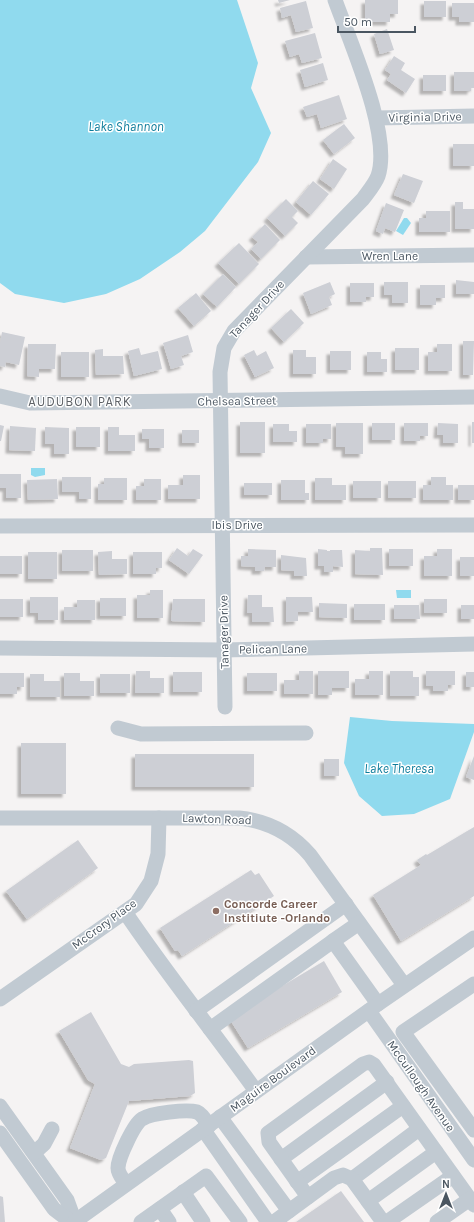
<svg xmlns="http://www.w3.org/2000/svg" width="474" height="1222" font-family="Karla,sans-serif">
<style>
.water{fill:#90daee}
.building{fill:#cdcfd5;filter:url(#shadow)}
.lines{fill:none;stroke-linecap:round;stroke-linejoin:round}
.minor{stroke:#c1cad2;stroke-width:15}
.education-dot{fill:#8d6e63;stroke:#fff;stroke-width:1.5}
.labels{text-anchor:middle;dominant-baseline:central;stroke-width:3;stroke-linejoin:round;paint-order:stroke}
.street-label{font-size:12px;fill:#4a5661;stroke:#fff}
.education-label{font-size:12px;font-weight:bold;fill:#785e54;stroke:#fff;text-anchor:start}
.water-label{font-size:13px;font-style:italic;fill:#0c7c9b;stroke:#fff}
.neighbourhood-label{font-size:13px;letter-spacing:1px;fill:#5f6368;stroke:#fff}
</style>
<defs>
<filter id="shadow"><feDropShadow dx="-3.5" dy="3.5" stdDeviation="1" flood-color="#0004"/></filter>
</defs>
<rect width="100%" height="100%" fill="#f5f3f3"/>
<g class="water">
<polygon points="0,0 237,0 258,63 251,88 271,133 258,162 205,231 180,252 140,279 106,294 64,303 15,294 0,283"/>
<polygon points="404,218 407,218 411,223 403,235 396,231"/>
<polygon points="45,468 45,475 35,477 31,475 31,468"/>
<polygon points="396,590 411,590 411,598 397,598"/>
<polygon points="350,717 392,721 474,724 474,732 450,799 414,814 382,816 359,796 344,763"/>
</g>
<g class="building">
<polygon points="278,0 290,0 279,3"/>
<polygon points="365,0 398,0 398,14 390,14 390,22 365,22"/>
<polygon points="306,1 313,28 296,32 291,15 282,18 280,8"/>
<rect x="424" y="1" width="22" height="16"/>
<polygon points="452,3 474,3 474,22 459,22 459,17 452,17"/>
<polygon points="387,29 394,50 380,54 374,34"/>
<polygon points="315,33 322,58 302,63 299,54 290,57 285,41"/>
<polygon points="394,56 405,63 401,70 415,79 406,93 387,80 391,74 385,70"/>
<polygon points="323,63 328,80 305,87 300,70"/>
<polygon points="454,72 474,72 474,88 471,88 471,91 454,91"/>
<rect x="423" y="75" width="23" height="16"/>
<polygon points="339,95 347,119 321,128 317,114 307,117 303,107"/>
<polygon points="344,124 355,138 334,154 323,140"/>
<rect x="453" y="144" width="21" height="22"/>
<polygon points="333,159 347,169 334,189 320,179"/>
<polygon points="403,174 423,181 414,203 394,195"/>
<polygon points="313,181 329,194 311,215 296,202"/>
<polygon points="286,199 298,211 292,217 298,223 285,236 267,218"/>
<polygon points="455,202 463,202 463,209 474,209 474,229 455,229"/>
<polygon points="386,203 404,210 395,232 385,228 383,234 376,231"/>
<polygon points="426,211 450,211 450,232 419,232 419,218 426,218"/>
<polygon points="265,224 280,240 261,259 251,249 258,242 252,237"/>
<polygon points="239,243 259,264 239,284 218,263"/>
<polygon points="223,274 236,287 217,307 203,294"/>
<polygon points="456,280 474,282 474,294 456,294"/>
<polygon points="330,282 335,294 329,297 332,305 311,314 303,293"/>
<polygon points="384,282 408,282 408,303 392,303 392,295 384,295"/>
<polygon points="350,283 374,283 374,297 366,297 366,302 350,302"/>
<polygon points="420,285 445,285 445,298 436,298 436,305 420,305"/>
<polygon points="196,293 211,311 194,326 178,308"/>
<polygon points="291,309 304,323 284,342 271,328"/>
<polygon points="2,332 25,337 19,365 6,362 5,367 0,366 0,343"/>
<polygon points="188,335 193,352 181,356 184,365 171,369 163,343"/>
<polygon points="463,341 474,341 473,375 463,375"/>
<polygon points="28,344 56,344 55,369 39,369 39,377 27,376"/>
<polygon points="437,344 452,344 452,371 428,371 428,352 437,352"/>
<polygon points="139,348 141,355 158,351 162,369 134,376 128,351"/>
<rect x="395" y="348" width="24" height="22"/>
<polygon points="103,349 103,356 123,356 124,374 96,375 95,350"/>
<polygon points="254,350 257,356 266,351 274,368 255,377 244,355"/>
<polygon points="293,350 306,350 306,357 316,357 316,374 293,374"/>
<rect x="330" y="351" width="21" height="19"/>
<rect x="61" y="352" width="28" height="25"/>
<polygon points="367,352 381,352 381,359 387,359 387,372 367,372"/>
<rect x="240" y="422" width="25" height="31"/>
<rect x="472" y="422" width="2" height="21"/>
<polygon points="336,423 363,423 363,454 345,454 345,447 336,447"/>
<rect x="372" y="423" width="23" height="17"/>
<polygon points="404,423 428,423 428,436 420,436 420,441 404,441"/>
<polygon points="438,423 458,424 458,443 443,443 443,435 437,435"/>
<polygon points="273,424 289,424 289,431 297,431 297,442 273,442"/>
<polygon points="306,424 331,424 331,439 323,439 323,443 306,443"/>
<polygon points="0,425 4,426 1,441 0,441"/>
<polygon points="10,426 36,428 35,451 9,450"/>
<polygon points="45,427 69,428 69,454 54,454 54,444 45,444"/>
<rect x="76" y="427" width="24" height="20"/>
<polygon points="108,427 119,427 119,435 135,435 135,451 108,451"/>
<polygon points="142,429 164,429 164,448 149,448 149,439 142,439"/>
<rect x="182" y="430" width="17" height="13"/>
<polygon points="0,474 21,474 21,498 6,498 6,488 0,488"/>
<polygon points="183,475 200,475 200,499 168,499 168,485 183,485"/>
<polygon points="62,477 91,477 91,499 79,499 79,492 62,492"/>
<polygon points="431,477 446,477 446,485 453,485 453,500 423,500 423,485 431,485"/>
<polygon points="104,478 127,478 127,500 98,500 98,484 104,484"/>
<polygon points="315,478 332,478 332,485 346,485 346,500 315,500"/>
<polygon points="57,479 58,499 28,500 27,480"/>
<polygon points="144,479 161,479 161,500 136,500 136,486 144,486"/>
<polygon points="281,480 305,480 305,493 309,493 309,500 281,500"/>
<rect x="353" y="481" width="28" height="17"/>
<rect x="388" y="481" width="28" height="17"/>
<rect x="244" y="483" width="28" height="12"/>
<rect x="458" y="485" width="16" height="15"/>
<polygon points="177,548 188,556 193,549 203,555 189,574 169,560"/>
<polygon points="370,548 382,548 383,575 355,574 355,550 370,551"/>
<polygon points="248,549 276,550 276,567 265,567 264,571 255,571 255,567 241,566 241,556 248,556"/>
<polygon points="318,549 327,550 327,551 330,551 330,550 342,550 343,567 333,566 333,572 324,572 324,566 318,566"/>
<rect x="389" y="549" width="24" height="17"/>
<polygon points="437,549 452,549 452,576 424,576 424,556 437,556"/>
<rect x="62" y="550" width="31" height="21"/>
<polygon points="112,551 112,559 127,559 127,574 99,575 98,552"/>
<rect x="28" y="552" width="29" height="27"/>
<polygon points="133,552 162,552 162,568 156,568 156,574 133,574"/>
<polygon points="281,555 306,558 307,576 294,576 294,571 281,570"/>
<rect x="0" y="556" width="22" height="18"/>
<rect x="460" y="557" width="14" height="19"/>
<polygon points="150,590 163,590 163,618 137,618 137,595 150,595"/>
<polygon points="248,595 262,595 262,607 273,607 274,622 252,622 252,613 247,613"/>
<polygon points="30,597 58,597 58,620 38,620 38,613 30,613"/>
<polygon points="286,597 312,597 313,612 298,612 298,621 286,622"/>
<rect x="100" y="598" width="26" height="18"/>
<rect x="0" y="599" width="23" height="18"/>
<polygon points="173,599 205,599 205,622 171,621"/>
<rect x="424" y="599" width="23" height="14"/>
<polygon points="77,600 95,600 95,620 64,620 64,607 77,607"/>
<polygon points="319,603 347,604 347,618 319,617"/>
<rect x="354" y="604" width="31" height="16"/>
<polygon points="394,605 419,605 420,619 394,619"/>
<rect x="461" y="605" width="13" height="14"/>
<polygon points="136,671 150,671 150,678 164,678 164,693 135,693"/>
<polygon points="299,671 313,671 313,694 284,694 284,680 299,680"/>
<polygon points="318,671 349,671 349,688 332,688 332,695 318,695"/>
<polygon points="369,671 383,671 383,695 355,695 355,679 369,679"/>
<polygon points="390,671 413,671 413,677 419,677 419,696 390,696"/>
<polygon points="426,671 455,671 455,685 448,685 448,691 433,691 433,686 426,686"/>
<rect x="173" y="672" width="29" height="20"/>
<rect x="466" y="672" width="8" height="15"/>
<polygon points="0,673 24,673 24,687 17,687 17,694 0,694"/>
<polygon points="64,673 80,673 80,681 94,681 94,696 64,696"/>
<rect x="247" y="673" width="30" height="18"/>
<polygon points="30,674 44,674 44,681 60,681 60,697 30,697"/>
<rect x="100" y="674" width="30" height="19"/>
<rect x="21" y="743" width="45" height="51"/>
<rect x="135" y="754" width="119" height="33"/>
<polygon points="474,756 474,780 466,777"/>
<rect x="324" y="759" width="15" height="17"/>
<polygon points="474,827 474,896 401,941 373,895 421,865 417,860 426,854 427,855"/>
<polygon points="78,840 98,868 27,919 6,891"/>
<polygon points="251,870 255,875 259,873 274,896 182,956 178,950 175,951 160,928"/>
<polygon points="324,961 342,992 248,1048 229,1018"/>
<polygon points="91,1012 121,1064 129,1067 134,1064 189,1060 193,1061 195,1093 190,1096 129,1101 106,1158 101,1160 70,1148 95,1084 88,1080 59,1031"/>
<polygon points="341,1191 364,1222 296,1222"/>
<polygon points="0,1196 3,1197 5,1222 0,1222"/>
</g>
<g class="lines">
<g class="minor">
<polyline points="377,118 474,116"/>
<polyline points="306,257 474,255"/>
<polyline points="0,396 30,403 474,397"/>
<polyline points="0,526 474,525"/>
<polyline points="0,648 224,650 474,644"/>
<path d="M225 707 220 372 224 348 234 331 363 199C368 192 375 184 378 176 392 135 350 42 335 0"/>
<polyline points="118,728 141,734 306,733"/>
<path d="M0 818H239C268 821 291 833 310 855L404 985"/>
<path d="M125 912C166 973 213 1031 256 1091"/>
<polyline points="333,941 359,923"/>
<polyline points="474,984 403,1032 474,1130"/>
<polyline points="0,999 136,904 151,881 158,854 159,818"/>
<polyline points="196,1011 346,904"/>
<polyline points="369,1011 474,1160"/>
<polyline points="210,1029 333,941 378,1004"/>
<polyline points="0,1106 67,1200 71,1211 72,1222"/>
<polyline points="220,1117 289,1211"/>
<polyline points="203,1129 268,1222"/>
<polyline points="0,1133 54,1209 71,1222"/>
<polyline points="34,1153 44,1144 52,1129"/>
<polyline points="281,1159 387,1082"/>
<polyline points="352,1179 419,1129"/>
<polyline points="297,1182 403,1106"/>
<path d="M126 1184C123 1179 118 1174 118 1168 118 1158 134 1124 142 1119 151 1113 187 1109 197 1112 202 1114 206 1121 209 1126"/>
<polyline points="183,1192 203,1222"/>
<polyline points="308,1197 269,1142 268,1133 363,1064 369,1062 374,1065 474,1205"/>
<polyline points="368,1201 436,1152"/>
<polyline points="160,1209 169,1222"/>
<polyline points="74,1222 378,1004 474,938"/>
<polyline points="141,1222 206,1176 240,1222"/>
<polyline points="274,1222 334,1178 343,1175 352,1179 383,1222"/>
<polyline points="387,1222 453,1176"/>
<polyline points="437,1222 470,1199"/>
</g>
</g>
<circle class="education-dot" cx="216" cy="911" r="4"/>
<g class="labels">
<g class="street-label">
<text transform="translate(425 117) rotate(-1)">Virginia Drive</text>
<text x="390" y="256">Wren Lane</text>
<text transform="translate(257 309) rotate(-47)">Tanager Drive</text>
<text transform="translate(237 401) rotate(-1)">Chelsea Street</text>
<text x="237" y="525">Ibis Drive</text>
<text transform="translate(224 632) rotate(-91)">Tanager Drive</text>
<text transform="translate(273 649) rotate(-1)">Pelican Lane</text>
<text transform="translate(217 819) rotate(2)">Lawton Road</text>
<text transform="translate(104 924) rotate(-36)">McCrory Place</text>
<text transform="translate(273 1079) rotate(-36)">Maguire Boulevard</text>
<text transform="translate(421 1086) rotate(55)">McCullough Avenue</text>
</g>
<g class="education-label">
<text x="224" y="904">Concorde Career<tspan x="224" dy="14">Institiute -Orlando</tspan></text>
</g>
<g class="water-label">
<text x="126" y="126">Lake Shannon</text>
<text x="399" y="768">Lake Theresa</text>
</g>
<g class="neighbourhood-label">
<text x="80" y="401">AUDUBON PARK</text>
</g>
</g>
<g transform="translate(446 1194)" stroke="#ffffff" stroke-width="3" paint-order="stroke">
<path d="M0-3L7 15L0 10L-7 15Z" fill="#4a5661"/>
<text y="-6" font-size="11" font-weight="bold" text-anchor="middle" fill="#4a5661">N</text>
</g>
<path d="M338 26v6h77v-6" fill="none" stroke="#4a5661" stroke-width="2"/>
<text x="344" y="26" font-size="12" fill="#4a5661" stroke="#ffffff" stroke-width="3" paint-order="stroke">50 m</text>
</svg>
